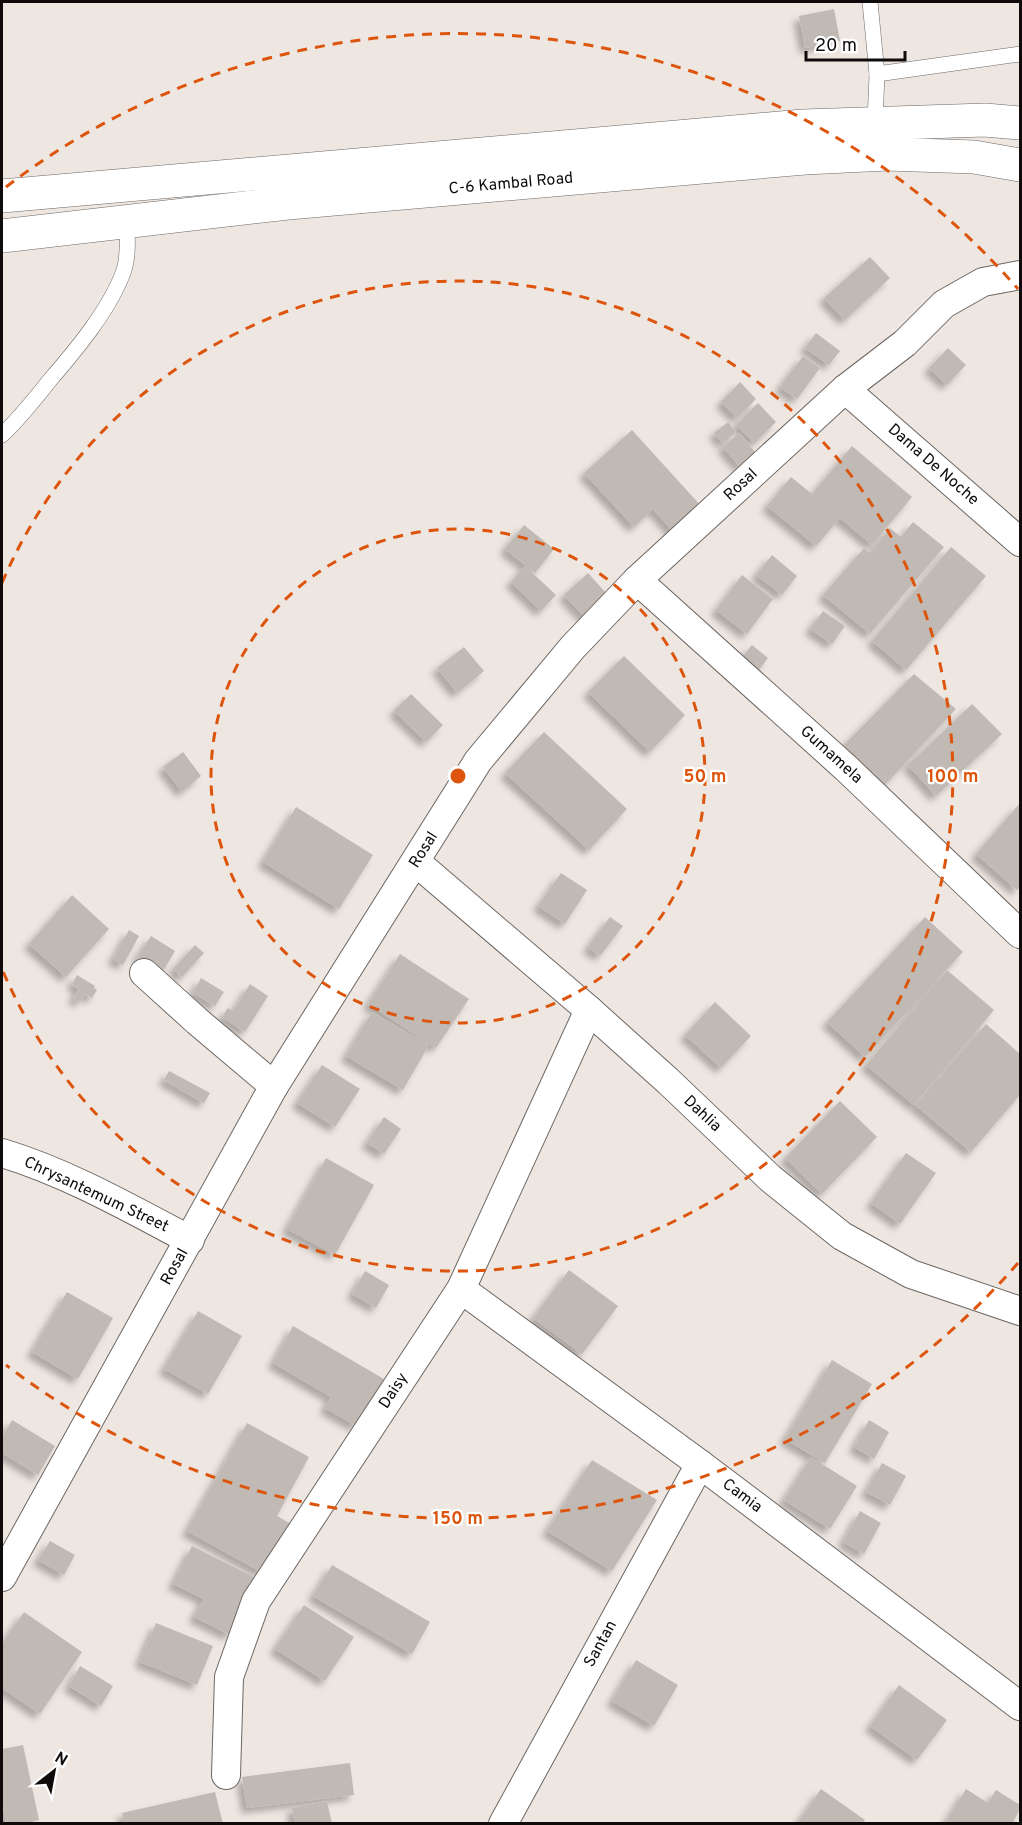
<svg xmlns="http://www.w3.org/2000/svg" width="1022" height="1825" font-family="Overpass,sans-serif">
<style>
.building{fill:#c0b9b4;filter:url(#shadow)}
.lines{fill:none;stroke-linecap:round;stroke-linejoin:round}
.lane-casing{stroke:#6d6763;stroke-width:16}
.street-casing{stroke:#6d6763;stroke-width:30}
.secondary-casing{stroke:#6d6763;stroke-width:34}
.lane{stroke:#fff;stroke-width:15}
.street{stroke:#fff;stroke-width:28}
.secondary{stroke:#fff;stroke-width:33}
.ring{fill:none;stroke:#dd550c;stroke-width:3;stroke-dasharray:10 8}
.labels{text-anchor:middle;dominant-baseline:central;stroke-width:4.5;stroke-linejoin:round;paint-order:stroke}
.street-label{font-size:16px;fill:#0e0b0a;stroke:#fff}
.centre{fill:#dd550c;stroke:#fff;stroke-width:3}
.ring-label{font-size:18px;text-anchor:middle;font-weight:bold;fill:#dd550c;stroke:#fff;stroke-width:4.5;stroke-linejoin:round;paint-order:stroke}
</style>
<defs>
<filter id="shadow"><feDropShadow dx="-5.5" dy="5.5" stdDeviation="3" flood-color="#0004"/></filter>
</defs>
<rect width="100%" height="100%" fill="#ede6e1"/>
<g class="building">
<polygon points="834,9 840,41 805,48 799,16"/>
<polygon points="870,257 890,278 845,320 824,298"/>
<polygon points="816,333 840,351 829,365 805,348"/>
<polygon points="948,348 966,365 947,385 929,368"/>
<polygon points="803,356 820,368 797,399 780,387"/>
<polygon points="740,382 756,399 737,418 721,402"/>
<polygon points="758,403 776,422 755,443 736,425"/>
<polygon points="728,422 736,432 723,443 714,433"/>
<polygon points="632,430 702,507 674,533 653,509 634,527 584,473"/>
<polygon points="739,433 756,453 740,467 723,447"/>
<polygon points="852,446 912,497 872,545 840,518 816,546 767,506 791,477 812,494"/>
<polygon points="913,522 944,547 870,634 823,595 864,548 870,553 890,528 901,537"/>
<polygon points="524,525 554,549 535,573 505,549"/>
<polygon points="951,547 986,576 906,670 872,641"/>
<polygon points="772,555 797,576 782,595 756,575"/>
<polygon points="525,566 556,595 541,611 511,582"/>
<polygon points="588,573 615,603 591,624 564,595"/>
<polygon points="742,575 773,599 747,634 716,610"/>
<polygon points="823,611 845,626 832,644 810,629"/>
<polygon points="752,645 768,658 756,674 739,661"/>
<polygon points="464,647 484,671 457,693 437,668"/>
<polygon points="624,656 685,715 650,752 588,692"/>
<polygon points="914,674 956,709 884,786 842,747"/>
<polygon points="411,694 443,725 426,742 394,711"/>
<polygon points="972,704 1002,734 936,796 908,765"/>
<polygon points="544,732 627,809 589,850 505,773"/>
<polygon points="183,752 201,776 182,792 163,767"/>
<polygon points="1020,803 1020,887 1017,890 976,854"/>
<polygon points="296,807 373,855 339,909 263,862"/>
<polygon points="561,873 587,890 565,924 538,906"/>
<polygon points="72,895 109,929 66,977 29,944"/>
<polygon points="610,917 623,926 600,956 588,947"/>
<polygon points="925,917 963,952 865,1057 827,1022"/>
<polygon points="129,930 139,936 123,965 113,959"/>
<polygon points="151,936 175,951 160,976 149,966 137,958"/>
<polygon points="195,945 204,953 182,977 173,969"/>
<polygon points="400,954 469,999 436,1048 368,1004"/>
<polygon points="947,970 994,1010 914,1105 866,1065"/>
<polygon points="77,975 95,986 94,988 97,990 92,998 85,994 80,1002 73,998 79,989 72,984"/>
<polygon points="201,978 224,992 215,1006 193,993"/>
<polygon points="250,984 268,996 245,1032 222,1017 228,1008 233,1011"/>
<polygon points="715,1002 751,1036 721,1068 685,1035"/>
<polygon points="372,1012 429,1045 403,1090 346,1056"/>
<polygon points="986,1024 1020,1054 1020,1095 971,1152 915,1105"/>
<polygon points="322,1065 360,1089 335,1127 297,1103"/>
<polygon points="169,1071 210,1093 204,1103 164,1080"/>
<polygon points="840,1101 877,1137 822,1194 785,1158"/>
<polygon points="384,1117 401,1129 384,1154 367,1143"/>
<polygon points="906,1153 936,1173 900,1224 871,1203"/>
<polygon points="326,1158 374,1185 335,1255 287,1229"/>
<polygon points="569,1270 618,1306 582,1354 533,1318"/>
<polygon points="365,1271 389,1285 376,1308 352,1294"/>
<polygon points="67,1292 113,1318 78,1379 32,1352"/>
<polygon points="198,1311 242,1336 208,1394 164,1369"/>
<polygon points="293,1326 384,1379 356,1426 325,1408 331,1397 273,1363"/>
<polygon points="832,1360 872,1384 825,1463 785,1439"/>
<polygon points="12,1420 55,1446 38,1475 2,1453 2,1437"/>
<polygon points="869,1420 889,1432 874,1459 854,1447"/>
<polygon points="247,1423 309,1457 277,1516 291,1524 263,1573 187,1531"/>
<polygon points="811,1457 857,1486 830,1529 784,1500"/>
<polygon points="592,1460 657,1500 612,1571 547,1531"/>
<polygon points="882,1463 906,1476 890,1505 866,1492"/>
<polygon points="860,1511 881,1523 864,1554 843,1542"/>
<polygon points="50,1541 75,1555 64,1575 38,1560"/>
<polygon points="192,1546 258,1579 230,1635 194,1617 204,1599 173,1584"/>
<polygon points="332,1565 430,1622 412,1654 313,1596"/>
<polygon points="304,1605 354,1637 325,1681 275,1649"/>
<polygon points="24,1612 82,1652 40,1714 2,1688 2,1644"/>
<polygon points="156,1623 213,1646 197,1685 140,1662"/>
<polygon points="636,1660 678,1685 654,1726 612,1701"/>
<polygon points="80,1666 113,1686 101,1706 69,1686"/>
<polygon points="899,1685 947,1720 917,1760 870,1726"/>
<polygon points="23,1745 39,1820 22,1824 6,1824 2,1799 2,1749"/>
<polygon points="350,1763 354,1795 247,1808 242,1777"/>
<polygon points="821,1789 865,1820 862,1824 797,1824"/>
<polygon points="966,1789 988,1803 996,1790 1020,1805 1020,1809 1012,1824 945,1824"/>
<polygon points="215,1792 223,1824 125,1824 122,1813"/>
<polygon points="327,1801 332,1824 295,1824 292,1808"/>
</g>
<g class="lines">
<defs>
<g id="lane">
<polyline points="870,2 877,74 875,123"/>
<polyline points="877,74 1020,54"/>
<path d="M2 435C19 419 35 399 50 380 76 350 111 308 124 270 129 255 127 236 127 220"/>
</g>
<g id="street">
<polyline points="845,389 1020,542"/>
<polyline points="637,580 846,768 1020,934"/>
<polyline points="416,862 589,1010 668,1081 771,1179 842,1236 911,1274 1020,1311"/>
<polyline points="144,973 197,1021 274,1086"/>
<path d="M2 1153C68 1173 129 1208 190 1240"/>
<polyline points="461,1289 700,1464 1020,1706"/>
<polyline points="2,1577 274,1086 478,761 573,647 637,580 845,389 905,343 944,304 983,282 1020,275"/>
<polyline points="226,1775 229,1677 256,1601 461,1289 589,1010"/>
<polyline points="503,1824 700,1464"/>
</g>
<g id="secondary">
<polyline points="2,196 803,126 985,120 1020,123"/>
<polyline points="2,236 288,203 805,158 887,154 974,157 1020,165"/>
</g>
</defs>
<use href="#lane" class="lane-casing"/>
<use href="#street" class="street-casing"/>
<use href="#secondary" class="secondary-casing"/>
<use href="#lane" class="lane"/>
<use href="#street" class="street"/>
<use href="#secondary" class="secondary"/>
</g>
<g class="ring">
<circle cx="458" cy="776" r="247"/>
<path d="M2 583A495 495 0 1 1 2 969"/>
<path d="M1018 1263A742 742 0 0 1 6 1365M6 187A742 742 0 0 1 1018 289"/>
</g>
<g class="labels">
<g class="street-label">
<text transform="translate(511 184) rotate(-5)">C-6 Kambal Road</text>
<text transform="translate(933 465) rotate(41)">Dama De Noche</text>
<text transform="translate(741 485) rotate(-43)">Rosal</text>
<text transform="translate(831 755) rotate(42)">Gumamela</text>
<text transform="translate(424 850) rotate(-58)">Rosal</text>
<text transform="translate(702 1114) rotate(43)">Dahlia</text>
<text transform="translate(96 1195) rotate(25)">Chrysantemum Street</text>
<text transform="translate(175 1267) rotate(-61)">Rosal</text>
<text transform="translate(394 1391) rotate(-57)">Daisy</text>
<text transform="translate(742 1496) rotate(37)">Camia</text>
<text transform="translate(601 1644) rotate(-61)">Santan</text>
</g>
</g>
<circle cx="458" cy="776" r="9" class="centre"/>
<g class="ring-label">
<text x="705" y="782">50 m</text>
<text x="953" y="782">100 m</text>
<text x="458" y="1524">150 m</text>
</g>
<rect width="1022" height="1825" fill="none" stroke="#0e0b0a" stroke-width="6"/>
<g transform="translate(54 1771) rotate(31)" stroke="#ffffff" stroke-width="4.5" paint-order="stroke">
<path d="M0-4.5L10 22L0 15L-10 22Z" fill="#0e0b0a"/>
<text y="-9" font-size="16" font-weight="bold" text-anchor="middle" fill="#0e0b0a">N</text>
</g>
<path d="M806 51v9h99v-9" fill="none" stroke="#0e0b0a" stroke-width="3"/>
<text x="815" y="51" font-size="18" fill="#0e0b0a" stroke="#ffffff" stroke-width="4.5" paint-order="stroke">20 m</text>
</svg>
